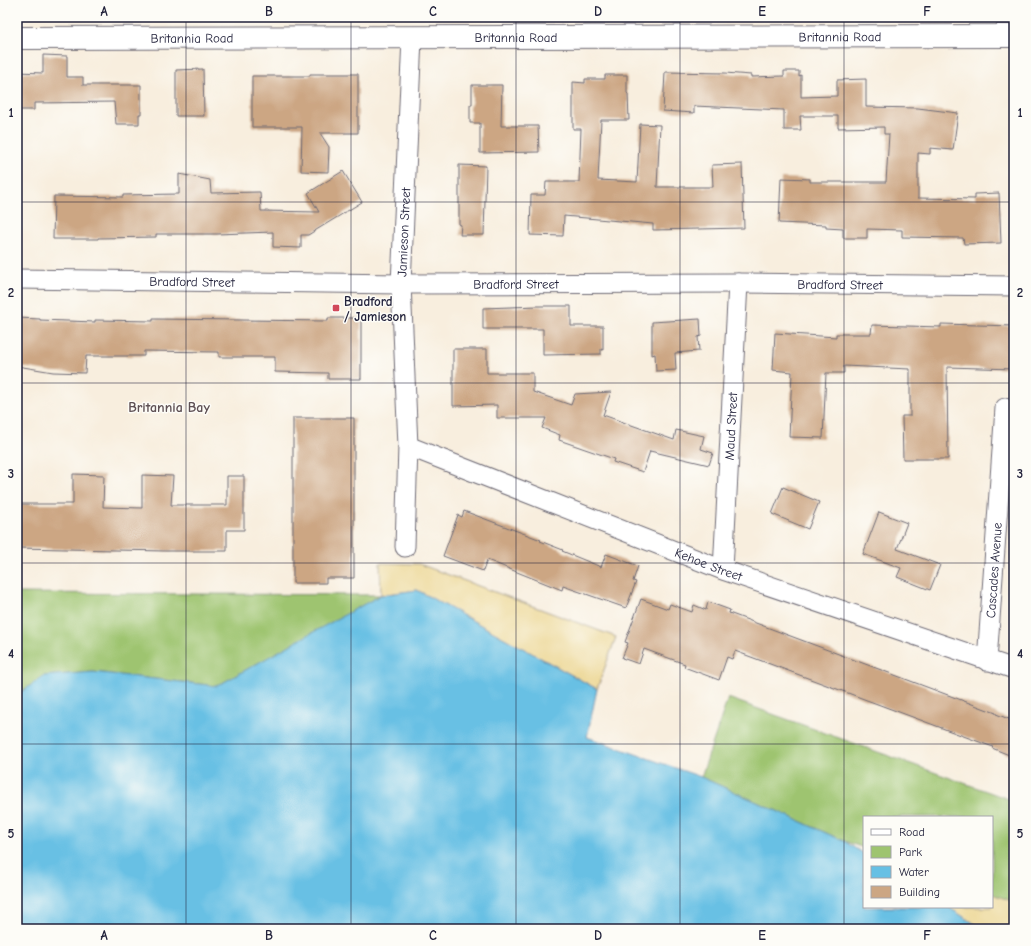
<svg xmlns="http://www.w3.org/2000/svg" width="1031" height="946" font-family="'Comic Neue',sans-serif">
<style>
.green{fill:#9ec46f;stroke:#607355}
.sand{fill:#eeda9e;stroke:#887e6c}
.water{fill:#67c0e4;stroke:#447190}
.building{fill:#cca683}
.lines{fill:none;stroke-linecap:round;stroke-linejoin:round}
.minor-casing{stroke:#6d6974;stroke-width:21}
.tertiary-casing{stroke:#6d6974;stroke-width:24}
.minor{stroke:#fff;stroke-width:19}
.tertiary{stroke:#fff;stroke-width:22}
.grid{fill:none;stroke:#22223b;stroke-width:1;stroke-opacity:0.55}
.poi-dot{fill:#d1495b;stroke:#fdfcf7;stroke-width:1.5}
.labels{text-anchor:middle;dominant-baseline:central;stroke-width:3;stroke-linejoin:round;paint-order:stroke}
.street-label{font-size:13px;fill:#22223b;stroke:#fdfcf7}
.poi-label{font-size:13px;font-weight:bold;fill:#22223b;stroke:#fdfcf7;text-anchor:start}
.neighbourhood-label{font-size:14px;font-weight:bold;fill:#5e5054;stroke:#fdfcf7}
.neatline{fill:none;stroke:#22223b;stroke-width:1.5}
.grid-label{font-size:13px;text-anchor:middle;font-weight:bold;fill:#22223b}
</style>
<rect width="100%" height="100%" fill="#fdfcf7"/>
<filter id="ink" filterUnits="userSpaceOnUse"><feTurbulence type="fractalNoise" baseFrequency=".025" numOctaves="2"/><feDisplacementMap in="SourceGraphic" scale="8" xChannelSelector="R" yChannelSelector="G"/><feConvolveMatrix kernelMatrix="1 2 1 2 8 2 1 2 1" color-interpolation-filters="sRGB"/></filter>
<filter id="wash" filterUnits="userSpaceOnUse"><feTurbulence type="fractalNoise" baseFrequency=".012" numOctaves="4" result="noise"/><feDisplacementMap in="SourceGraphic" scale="16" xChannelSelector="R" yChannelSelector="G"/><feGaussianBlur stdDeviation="0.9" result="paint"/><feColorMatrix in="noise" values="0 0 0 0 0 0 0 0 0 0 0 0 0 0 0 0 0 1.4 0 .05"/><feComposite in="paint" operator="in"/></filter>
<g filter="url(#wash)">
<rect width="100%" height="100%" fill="#f8eede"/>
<g class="green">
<polygon points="17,593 381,595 217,686 93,672 44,676 17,695"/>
<polygon points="728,698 1014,801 1014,902 992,894 992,817 864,817 864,848 844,841 701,777"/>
</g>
<g class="sand">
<polygon points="380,563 419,564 616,637 597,689 417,590 381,595"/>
<polygon points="992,894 1014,902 1014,929 983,929 948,907 992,907"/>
</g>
<polygon class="water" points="417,590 597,689 587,737 701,777 844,841 864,854 864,907 948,907 983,929 17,929 17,695 44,676 93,672 217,686 306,636 381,595"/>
<g id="blocks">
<g class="building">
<polygon points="43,55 67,56 67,77 83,77 83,85 141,85 141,114 139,114 139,124 116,124 114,102 34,103 34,110 17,110 17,72 43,73"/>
<polygon points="203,69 204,116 176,116 176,70"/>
<polygon points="784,71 799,71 799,76 801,75 801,97 837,96 837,80 866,79 866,107 918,108 958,113 953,150 930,148 930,154 918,153 918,198 975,199 975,194 999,193 1001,243 964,244 963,238 902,237 902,230 867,229 867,238 843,238 843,229 826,228 826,225 779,223 781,178 810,179 810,182 886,182 889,134 884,134 884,127 838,128 838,116 800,116 801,130 784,130 784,110 694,106 694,113 663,111 665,72 725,73 751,75 751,77 784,76"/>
<polygon points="310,74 358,74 358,133 320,133 329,147 328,172 301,171 302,127 252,127 252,76 310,76"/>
<polygon points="605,75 627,75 627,93 628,94 629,120 601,120 598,180 637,182 640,124 660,125 657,187 713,187 712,165 742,164 744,228 653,230 653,224 564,216 563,236 530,235 531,195 545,195 546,182 579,182 581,129 573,129 573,82 585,83 585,79 605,79"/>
<polygon points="472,85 502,85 501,126 538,126 539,152 480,153 480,123 470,123 470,105 472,105"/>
<polygon points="459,165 486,166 484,235 460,235 461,225 459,224"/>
<polygon points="343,171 362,202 308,235 301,235 301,248 273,247 273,232 217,234 156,234 156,237 98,238 98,239 53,239 54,196 123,197 123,195 179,194 179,174 210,180 211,193 260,192 261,211 319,212 308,193"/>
<polygon points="538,306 571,306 571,326 603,326 603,350 601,349 601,354 543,355 543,329 483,329 483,308"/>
<polygon points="17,318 40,319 40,320 95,322 95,320 153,321 153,319 328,321 328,318 361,318 361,379 328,379 328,373 275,372 275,357 219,357 219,352 144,351 144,356 86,356 85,373 53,372 17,366"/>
<polygon points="700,319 701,336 698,337 699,351 675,353 676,370 656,371 655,354 652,355 652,322"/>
<polygon points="941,324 1014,326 1014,369 947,367 948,459 903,459 902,416 910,416 910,369 844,366 844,373 826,373 823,438 789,437 792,372 773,370 775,333 836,337 836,334 871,334 872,325 941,327"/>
<polygon points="453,349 487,349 487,373 533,373 533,392 571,405 575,394 611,392 603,415 674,440 676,430 704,436 701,449 713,453 709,465 650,451 643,472 613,462 614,459 559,440 560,435 542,428 546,418 497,418 497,405 453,406"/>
<polygon points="293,418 354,418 354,578 326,578 326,583 293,583"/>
<polygon points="73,474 104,475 103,507 142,508 142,475 173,476 171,505 227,505 227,476 244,476 244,530 227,530 227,551 165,551 17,548 17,504 73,504"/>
<polygon points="783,487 819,502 808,529 772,514"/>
<polygon points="464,511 541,540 540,541 563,550 562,551 601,567 606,554 638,566 633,581 636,582 626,608 563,586 562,590 487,560 483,571 443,556 458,515 462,517"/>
<polygon points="879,512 907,523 897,549 940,565 930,590 897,577 901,568 863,554"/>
<polygon points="641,599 668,609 670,604 692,612 694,605 706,610 708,602 730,610 729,613 996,713 996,714 1014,721 1014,757 992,748 993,747 735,651 732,659 727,657 719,680 684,667 685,664 644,649 639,664 622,658 628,643 625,642"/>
</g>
</g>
</g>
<g filter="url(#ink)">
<use href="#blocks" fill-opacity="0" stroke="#6d6974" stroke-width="1"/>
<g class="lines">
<defs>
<g id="minor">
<path id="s1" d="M17 279 401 284 738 283 1014 286"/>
<path id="s2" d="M408 446 723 570 1014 669"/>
<path id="s3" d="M405 547 408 446 401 284 412 38"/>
<path id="s4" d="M723 570 738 283"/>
<path id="s5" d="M987 661 1005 408"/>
</g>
<g id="tertiary">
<path id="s6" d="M17 38 1014 36"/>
</g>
</defs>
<use href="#minor" class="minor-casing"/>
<use href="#tertiary" class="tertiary-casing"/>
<use href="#minor" class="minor"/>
<use href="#tertiary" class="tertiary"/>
</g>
</g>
<path class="grid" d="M186 17V929M351 17V929M516 17V929M680 17V929M844 17V929M17 202H1014M17 383H1014M17 563H1014M17 744H1014"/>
<rect class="poi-dot" x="332" y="304" width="8" height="8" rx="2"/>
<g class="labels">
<g class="street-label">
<text stroke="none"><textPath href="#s6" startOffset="823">Britannia Road</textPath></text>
<text stroke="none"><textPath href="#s6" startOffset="499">Britannia Road</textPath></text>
<text stroke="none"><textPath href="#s6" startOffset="175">Britannia Road</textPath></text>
<text stroke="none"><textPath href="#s3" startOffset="315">Jamieson Street</textPath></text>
<text stroke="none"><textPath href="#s1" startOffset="175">Bradford Street</textPath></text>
<text stroke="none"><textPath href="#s1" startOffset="499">Bradford Street</textPath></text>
<text stroke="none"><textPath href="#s1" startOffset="823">Bradford Street</textPath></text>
<text stroke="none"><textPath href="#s4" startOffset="144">Maud Street</textPath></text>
<text stroke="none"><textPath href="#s2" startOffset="323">Kehoe Street</textPath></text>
<text stroke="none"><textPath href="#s5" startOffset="91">Cascades Avenue</textPath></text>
</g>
<g class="poi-label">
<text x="344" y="301">Bradford<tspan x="344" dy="15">/ Jamieson</tspan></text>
</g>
<g class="neighbourhood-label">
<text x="169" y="407">Britannia Bay</text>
</g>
</g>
<rect width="1031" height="946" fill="none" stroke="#fdfcf7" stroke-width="44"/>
<rect x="863" y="816" width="130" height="92" fill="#fdfcf7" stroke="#a5a5ac"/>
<rect x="871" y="829" width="20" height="6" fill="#ffffff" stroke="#a5a5ac"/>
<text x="899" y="836" font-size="12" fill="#22223b">Road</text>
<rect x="871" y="846" width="20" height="12" fill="#9ec46f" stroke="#a5a5ac"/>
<text x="899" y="856" font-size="12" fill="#22223b">Park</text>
<rect x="871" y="866" width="20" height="12" fill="#67c0e4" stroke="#a5a5ac"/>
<text x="899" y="876" font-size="12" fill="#22223b">Water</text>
<rect x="871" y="886" width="20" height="12" fill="#cca683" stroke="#a5a5ac"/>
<text x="899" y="896" font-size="12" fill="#22223b">Building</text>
<rect x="22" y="22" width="987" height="902" class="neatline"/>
<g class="grid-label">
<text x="104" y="16">A</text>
<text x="269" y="16">B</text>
<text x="433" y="16">C</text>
<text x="598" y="16">D</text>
<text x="762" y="16">E</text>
<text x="927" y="16">F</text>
<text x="11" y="117">1</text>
<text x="1020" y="117">1</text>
<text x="11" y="297">2</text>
<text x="1020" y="297">2</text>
<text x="11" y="478">3</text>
<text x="1020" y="478">3</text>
<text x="11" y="658">4</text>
<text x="1020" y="658">4</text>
<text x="11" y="838">5</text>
<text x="1020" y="838">5</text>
<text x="104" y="940">A</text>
<text x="269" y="940">B</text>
<text x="433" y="940">C</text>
<text x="598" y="940">D</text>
<text x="762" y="940">E</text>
<text x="927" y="940">F</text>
</g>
</svg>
